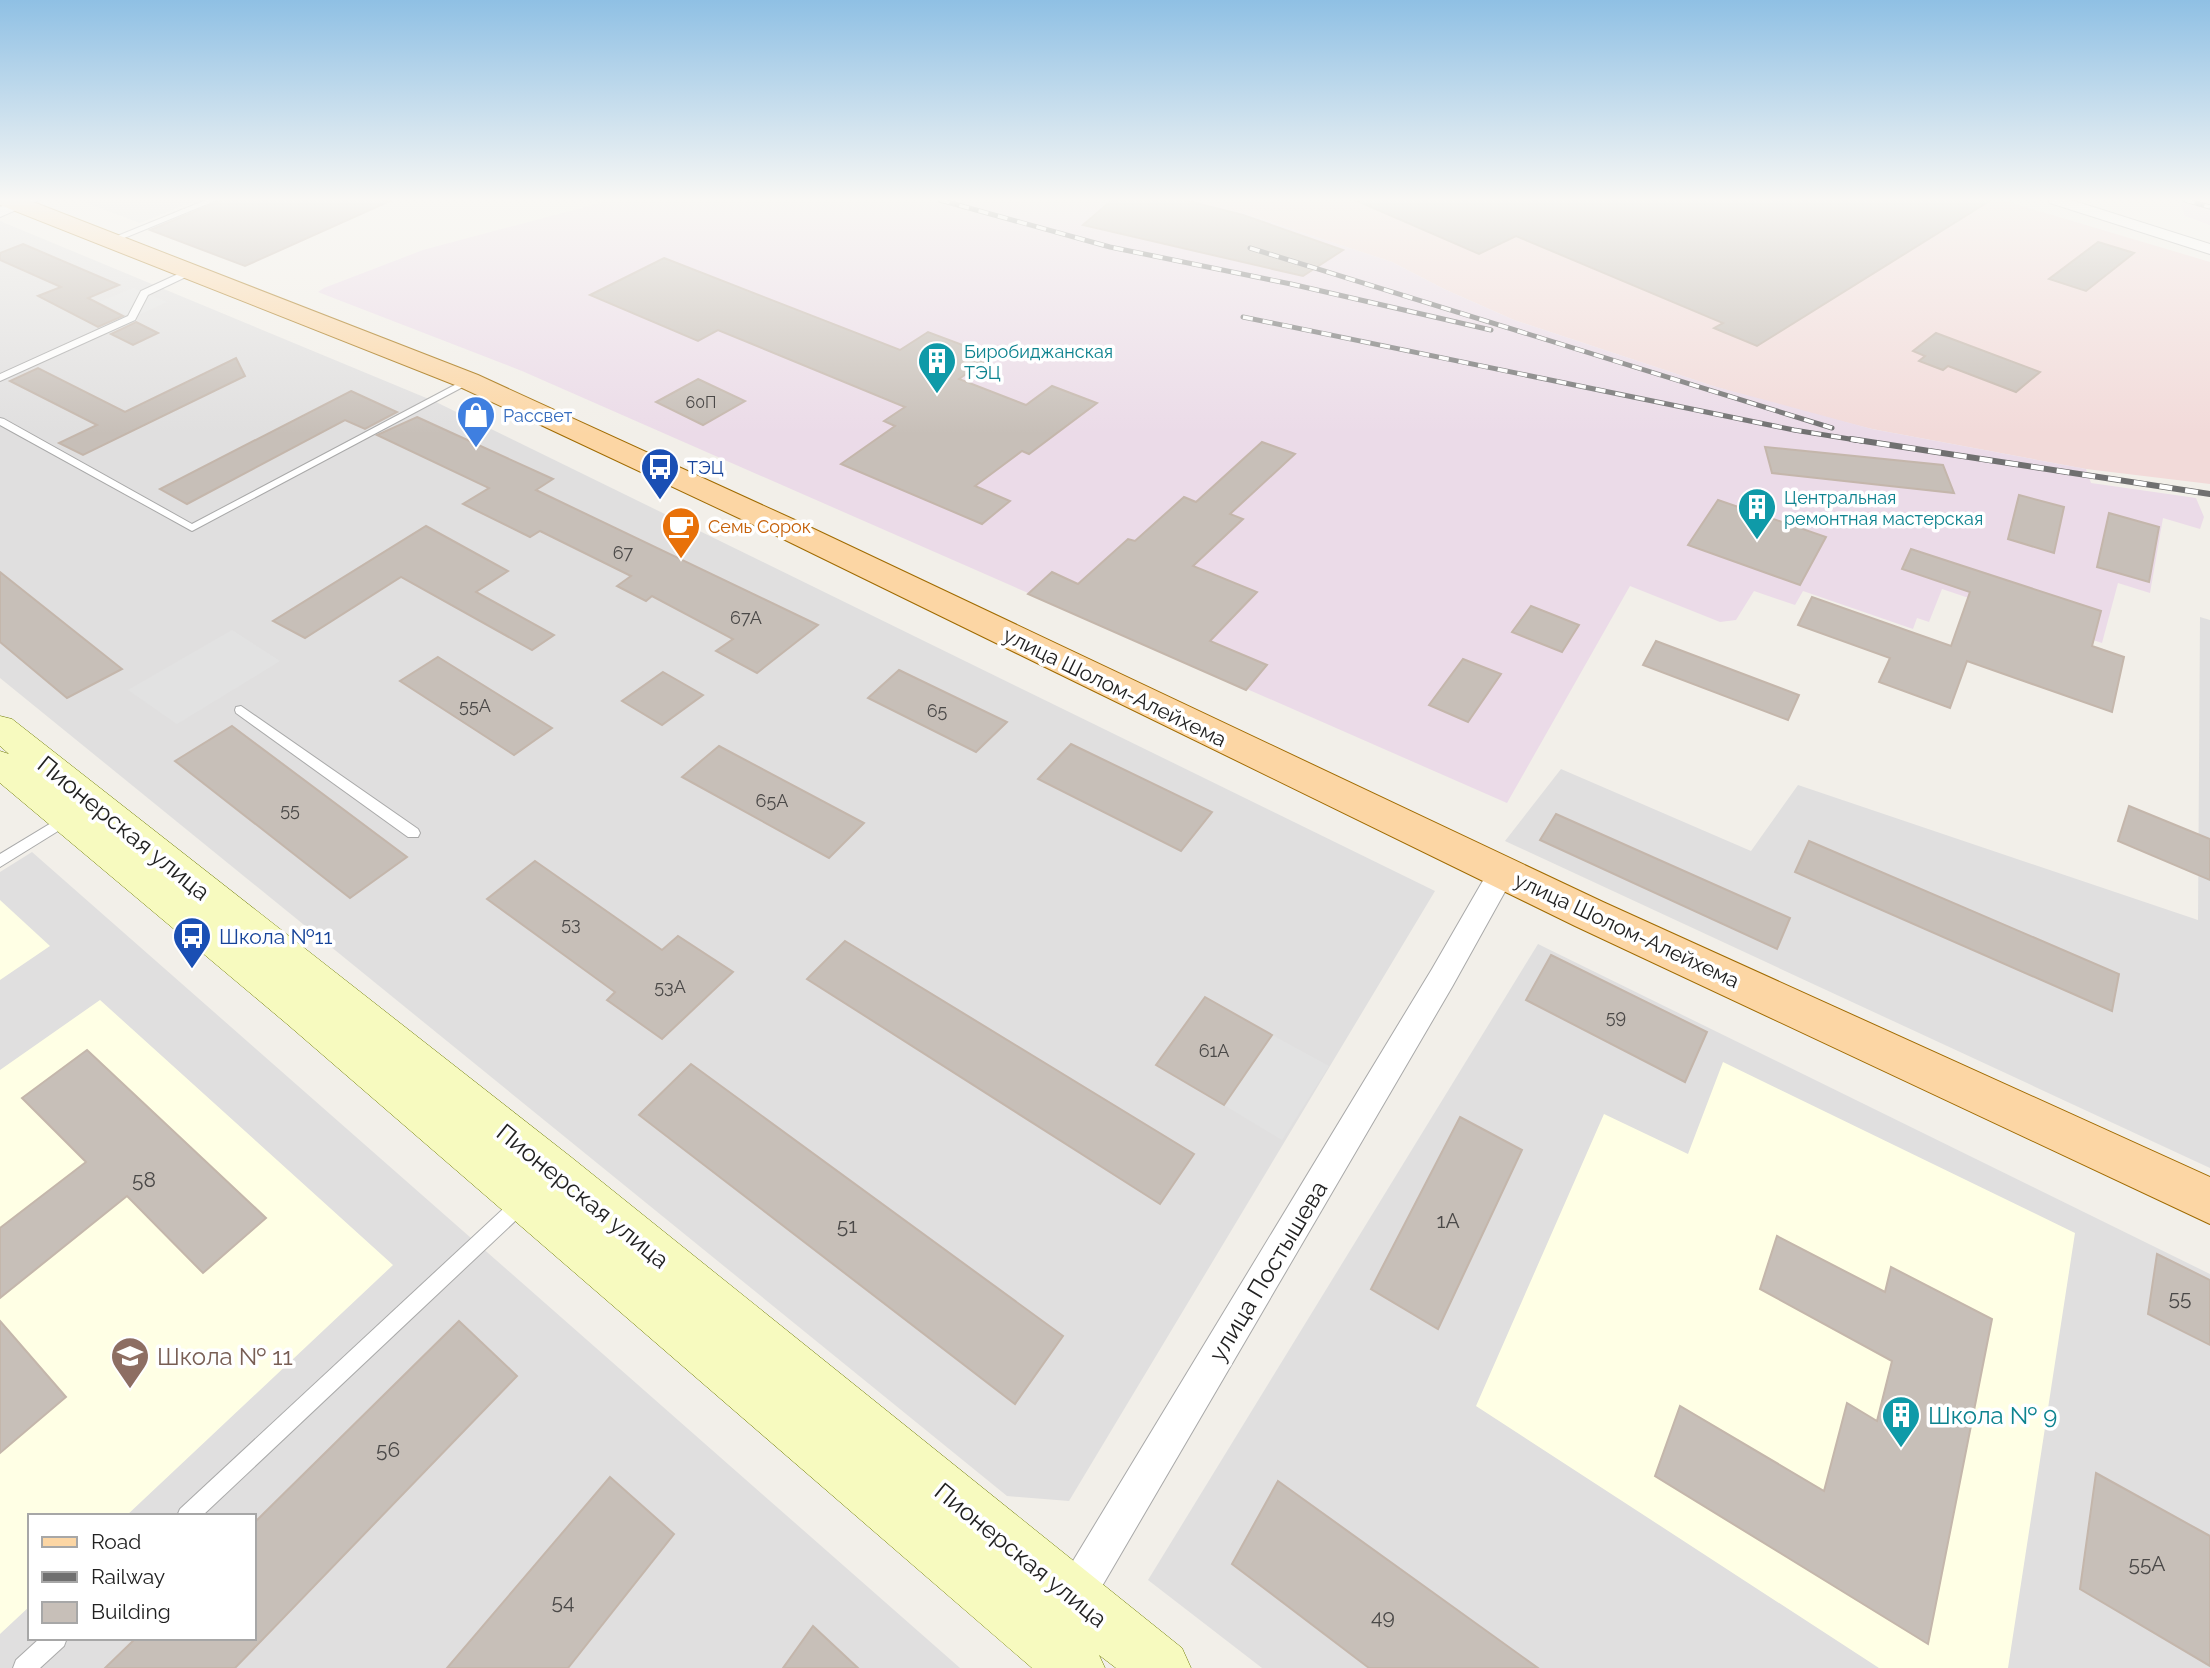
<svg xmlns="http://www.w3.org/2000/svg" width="2210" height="1668" font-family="Raleway,sans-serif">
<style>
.residential{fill:#e0dfdf;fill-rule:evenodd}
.commercial{fill:#f2dad9}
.industrial{fill:#ebdbe8}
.education{fill:#ffffe5}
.parking{fill:#e2e2e2}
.building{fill:#c7bfb8;stroke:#c4b6ab;stroke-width:2}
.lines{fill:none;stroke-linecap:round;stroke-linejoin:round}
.service-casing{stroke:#a9a9a9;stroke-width:2}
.minor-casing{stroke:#a9a9a9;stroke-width:2}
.secondary-casing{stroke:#707d05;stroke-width:1}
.primary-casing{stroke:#a06b00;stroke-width:2}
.service{fill:#fff;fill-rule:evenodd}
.minor{fill:#fff;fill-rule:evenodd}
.secondary{fill:#f7fabf;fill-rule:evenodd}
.primary{fill:#fcd6a4;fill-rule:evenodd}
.rail-far1-casing{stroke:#707070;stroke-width:5}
.rail-casing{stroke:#707070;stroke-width:6}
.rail-far1{stroke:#fff;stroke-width:3.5;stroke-dasharray:10;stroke-linecap:butt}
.rail{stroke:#fff;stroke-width:4.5;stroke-dasharray:13;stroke-linecap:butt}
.labels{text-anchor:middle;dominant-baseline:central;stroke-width:7;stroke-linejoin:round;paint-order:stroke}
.far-number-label{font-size:16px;fill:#4b4948}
.far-culture-label{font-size:18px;fill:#0d838f;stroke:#fff;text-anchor:start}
.far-shop-label{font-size:18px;fill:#366cbe;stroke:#fff;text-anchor:start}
.far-transit-label{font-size:18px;fill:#164399;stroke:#fff;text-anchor:start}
.far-food-label{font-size:18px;fill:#c56008;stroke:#fff;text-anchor:start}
.number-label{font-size:18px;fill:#4b4948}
.street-label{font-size:21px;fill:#222;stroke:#fff}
.transit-label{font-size:21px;fill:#164399;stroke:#fff;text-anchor:start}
.near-number-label{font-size:21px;fill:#4b4948}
.near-street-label{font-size:24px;fill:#222;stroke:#fff}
.near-education-label{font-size:24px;fill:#785e54;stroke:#fff;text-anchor:start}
.near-culture-label{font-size:24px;fill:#0d838f;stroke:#fff;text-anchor:start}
</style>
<rect width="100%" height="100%" fill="#f2efe9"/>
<g class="residential">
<polygon points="0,221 436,402 1435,891 1069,1501 1007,1496 0,678"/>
<polygon points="2200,617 2210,620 2210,1168 1505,841 1561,769 1751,851 1798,785 2198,920"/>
<path d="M32 852 960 1668H0V872ZM30 1516H254V1638H30Z"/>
<polygon points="1538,944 2210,1274 2210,1668 1262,1668 1148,1580"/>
</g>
<polygon class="commercial" points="1190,200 2002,200 2210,262 2210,484 2086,469 1872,429 1780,406 1713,386 1514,320 1444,289 1392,262 1243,213"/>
<g class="industrial">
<polygon points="611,200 1190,200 1243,213 1392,262 1444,289 1514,320 1713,386 1872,429 2086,469 2091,483 2196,498 2204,517 2200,529 2163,518 2150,593 2118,583 2102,643 1942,589 1929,622 1917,618 1913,629 1803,591 1795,605 1754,591 1736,620 1720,622 1630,586 1507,803 522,371 318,292 324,288 423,250"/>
<polygon points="2179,200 2210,200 2210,225 2185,216"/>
</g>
<g class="education">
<polygon points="0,900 50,946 0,980"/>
<polygon points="100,1000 393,1265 126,1516 30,1516 30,1606 0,1634 0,1070"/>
<polygon points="1723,1062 2075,1233 2008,1668 1879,1668 1476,1406 1604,1114 1688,1154"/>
</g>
<g class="parking">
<polygon points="78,200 197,200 140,223"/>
<polygon points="133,288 167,302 132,318 99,302"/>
<polygon points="232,630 280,661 177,724 128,690"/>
<polygon points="1272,1035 1329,1066 1282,1140 1224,1105"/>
</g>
<g class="building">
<polygon points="222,200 392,200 245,266 150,230"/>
<polygon points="1112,200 1184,200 1243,215 1343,250 1303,276 1083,225"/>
<polygon points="1355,200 1991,200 1757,346 1714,328 1723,323 1516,236 1479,254"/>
<polygon points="2098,242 2134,253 2086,291 2049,279"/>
<polygon points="23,244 119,285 88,298 123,316 98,327 38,296 61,287 0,260 0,253"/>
<polygon points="664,258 900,350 928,332 992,356 959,379 1026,405 1052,386 1097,403 1029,454 1022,451 975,486 1010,501 982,524 841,464 895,426 884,421 905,407 718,330 698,341 590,295"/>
<polygon points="136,322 158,333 133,345 111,334"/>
<polygon points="1936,333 2040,372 2016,392 1948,366 1943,370 1919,361 1925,356 1913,351"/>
<polygon points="236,358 245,376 83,455 59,443 97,425 10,381 38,368 125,412"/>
<polygon points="698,379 745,401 703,425 656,402"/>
<polygon points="351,391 397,412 365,429 345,420 187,504 160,489"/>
<polygon points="417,417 553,479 536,490 818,625 757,673 716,651 733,639 652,596 646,601 617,586 631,576 540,531 530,537 463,504 489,488 377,435"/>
<polygon points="1262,442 1295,454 1230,514 1243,519 1193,566 1257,592 1210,641 1267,665 1246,690 1028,594 1052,572 1078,584 1128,539 1135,541 1184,497 1196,502"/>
<polygon points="1765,447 1943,465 1954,493 1772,473"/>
<polygon points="2019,495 2064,507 2054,553 2008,539"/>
<polygon points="1718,500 1826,537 1800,585 1688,545"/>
<polygon points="2109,513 2159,527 2149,582 2097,567"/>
<polygon points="426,526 508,571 476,592 554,635 532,650 401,577 305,638 273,621"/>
<polygon points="1911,549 2101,611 2092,646 2124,657 2112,712 1967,661 1950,708 1879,682 1890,658 1798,625 1812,597 1951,646 1970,592 1902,569"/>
<polygon points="0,572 122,669 67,698 0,642"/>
<polygon points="1531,606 1579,625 1562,652 1512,632"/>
<polygon points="1656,641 1799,695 1788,720 1643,665"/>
<polygon points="438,657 552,728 514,755 400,681"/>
<polygon points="1463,659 1501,674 1468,722 1429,705"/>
<polygon points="899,670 1007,722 976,752 868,698"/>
<polygon points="663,672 703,695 662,725 622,701"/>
<polygon points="232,726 407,857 350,898 175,761"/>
<polygon points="1071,744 1212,812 1181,851 1038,779"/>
<polygon points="719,746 864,823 829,858 682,777"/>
<polygon points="2129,806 2210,839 2210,880 2118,841"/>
<polygon points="1556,814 1790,918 1777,949 1540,840"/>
<polygon points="1809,841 2119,974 2112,1011 1795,872"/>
<polygon points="535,861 662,950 678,936 733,972 662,1039 607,1000 615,992 487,899"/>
<polygon points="845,941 1194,1154 1160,1204 807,979"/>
<polygon points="1551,955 1707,1032 1685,1082 1526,1000"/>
<polygon points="1205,997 1272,1035 1224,1105 1156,1065"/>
<polygon points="87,1050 266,1218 203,1273 127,1196 0,1298 0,1228 86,1162 22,1098"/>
<polygon points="691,1064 1063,1336 1015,1404 639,1115"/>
<polygon points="1460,1117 1522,1150 1438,1329 1371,1289"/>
<polygon points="1777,1236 1885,1292 1891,1267 1992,1319 1928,1644 1655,1476 1680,1406 1824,1491 1847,1403 1877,1421 1892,1361 1760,1289"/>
<polygon points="2157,1254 2210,1280 2210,1345 2148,1314"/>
<polygon points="0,1321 66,1397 0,1453"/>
<polygon points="459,1321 517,1376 235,1668 105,1668 136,1638 254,1638 254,1523"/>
<polygon points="2096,1473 2210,1536 2210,1666 2080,1589"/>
<polygon points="610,1477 674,1534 568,1668 447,1668"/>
<polygon points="1278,1481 1538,1668 1369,1668 1232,1564"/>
<polygon points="813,1626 858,1668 783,1668"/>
</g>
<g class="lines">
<defs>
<g id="service">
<polygon points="206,200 217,200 112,243 105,241"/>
<polygon points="189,269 193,272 192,274 148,295 135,320 0,381 0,374 128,316 141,291"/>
<polygon points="466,379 474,381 192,531 0,425 0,418 4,419 192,524"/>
<polygon points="241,706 418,829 420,833 418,837 408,837 236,713 235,710 236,707"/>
<polygon points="66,814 73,819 71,823 0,867 0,854"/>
<polygon points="523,1194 529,1196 532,1202 529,1208 202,1516 177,1516 180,1509 517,1196"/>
<polygon points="40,1638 67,1638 64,1646 40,1668 13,1668 16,1660"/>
</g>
<g id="minor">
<polygon points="18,200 39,200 0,217 0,207"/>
<polygon points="2048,200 2071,200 2210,244 2210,254 2050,203"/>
<polygon points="1502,861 1512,865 1515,872 1512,879 1452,987 1084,1617 1070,1623 1056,1617 1050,1603 1056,1589 1432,969 1492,865"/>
</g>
<polygon id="secondary" points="0,716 12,719 571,1157 1182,1648 1191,1668 1116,1668 1099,1655 1105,1668 1032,1668 287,1024 0,783 0,751 9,754 0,746"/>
<polygon id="primary" points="0,200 28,200 478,375 797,521 1603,902 2210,1177 2210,1224 1575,926 775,535 460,387 0,205"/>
</defs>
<use href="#service" class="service-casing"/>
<use href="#minor" class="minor-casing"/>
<use href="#secondary" class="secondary-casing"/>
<use href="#primary" class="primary-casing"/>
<use href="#service" class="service"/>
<use href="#minor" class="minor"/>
<use href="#secondary" class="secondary"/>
<use href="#primary" class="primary"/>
<defs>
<g id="rail-far1">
<polyline points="940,200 1110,247 1291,284 1491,330"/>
<polyline points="2185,200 2210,207"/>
<polyline points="1250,248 1832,428"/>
<polyline points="1243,317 1794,430 1862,441"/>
</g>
<polyline id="rail" points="1851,439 2210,494"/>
</defs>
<use href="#rail-far1" class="rail-far1-casing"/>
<use href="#rail" class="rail-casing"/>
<use href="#rail-far1" class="rail-far1"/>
<use href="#rail" class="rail"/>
</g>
<linearGradient id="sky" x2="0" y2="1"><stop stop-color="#8fc0e4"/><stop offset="0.46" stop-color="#f9f8f5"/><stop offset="1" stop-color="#f9f8f5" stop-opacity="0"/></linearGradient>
<rect width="2210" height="434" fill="url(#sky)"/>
<defs>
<symbol id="building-pin" viewBox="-11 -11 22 30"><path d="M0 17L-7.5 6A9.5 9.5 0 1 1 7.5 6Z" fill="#0f9aa8" stroke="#fff"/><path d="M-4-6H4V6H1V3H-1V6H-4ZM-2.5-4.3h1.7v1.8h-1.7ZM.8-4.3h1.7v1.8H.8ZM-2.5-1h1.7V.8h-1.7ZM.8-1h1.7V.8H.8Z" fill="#fff"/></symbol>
<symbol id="shop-pin" viewBox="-11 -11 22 30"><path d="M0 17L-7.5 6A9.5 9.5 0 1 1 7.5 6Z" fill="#3f7fe0" stroke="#fff"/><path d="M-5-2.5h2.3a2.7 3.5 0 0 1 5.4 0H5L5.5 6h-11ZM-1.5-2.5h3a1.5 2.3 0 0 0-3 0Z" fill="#fff"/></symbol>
<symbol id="bus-pin" viewBox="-11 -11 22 30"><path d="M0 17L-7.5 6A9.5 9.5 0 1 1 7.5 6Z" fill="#1a4fb4" stroke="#fff"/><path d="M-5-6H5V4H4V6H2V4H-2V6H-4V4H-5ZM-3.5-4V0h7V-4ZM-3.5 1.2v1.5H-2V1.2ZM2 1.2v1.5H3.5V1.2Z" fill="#fff"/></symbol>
<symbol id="cafe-pin" viewBox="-11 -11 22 30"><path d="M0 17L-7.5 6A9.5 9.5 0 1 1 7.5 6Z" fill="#e8710a" stroke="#fff"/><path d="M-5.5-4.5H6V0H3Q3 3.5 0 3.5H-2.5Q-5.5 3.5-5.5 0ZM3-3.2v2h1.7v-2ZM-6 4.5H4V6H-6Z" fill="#fff"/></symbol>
<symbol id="school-pin" viewBox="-11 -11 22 30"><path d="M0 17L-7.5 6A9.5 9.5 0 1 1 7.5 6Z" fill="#8d6e63" stroke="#fff"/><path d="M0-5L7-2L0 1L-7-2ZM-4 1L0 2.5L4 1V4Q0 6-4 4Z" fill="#fff"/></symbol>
</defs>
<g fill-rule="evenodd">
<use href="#building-pin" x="915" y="339" width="44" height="60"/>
<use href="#shop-pin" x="454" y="393" width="44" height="60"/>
<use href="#bus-pin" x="638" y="445" width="44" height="60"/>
<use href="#building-pin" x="1735" y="485" width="44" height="60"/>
<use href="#cafe-pin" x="659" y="504" width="44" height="60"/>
<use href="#bus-pin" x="170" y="914" width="44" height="60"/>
<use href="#school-pin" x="108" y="1334" width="44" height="60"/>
<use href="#building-pin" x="1879" y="1393" width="44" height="60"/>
</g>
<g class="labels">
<g class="far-number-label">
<text x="701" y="402">60П</text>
</g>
<g class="far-culture-label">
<text x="964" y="351">Биробиджанская<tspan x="964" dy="21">ТЭЦ</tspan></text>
<text x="1784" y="497">Центральная<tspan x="1784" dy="21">ремонтная мастерская</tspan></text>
</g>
<g class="far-shop-label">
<text x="503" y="415">Рассвет</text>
</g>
<g class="far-transit-label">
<text x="687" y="467">ТЭЦ</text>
</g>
<g class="far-food-label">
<text x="708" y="526">Семь Сорок</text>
</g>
<g class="number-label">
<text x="623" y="552">67</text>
<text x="746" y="617">67А</text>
<text x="475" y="705">55А</text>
<text x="937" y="710">65</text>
<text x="772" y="800">65А</text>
<text x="290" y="809">55</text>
<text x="571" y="923">53</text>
<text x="670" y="986">53А</text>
<text x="1616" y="1016">59</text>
<text x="1214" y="1050">61А</text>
</g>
<g class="street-label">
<text transform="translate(1115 687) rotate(26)">улица Шолом-Алейхема</text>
<text transform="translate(1627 930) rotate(25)">улица Шолом-Алейхема</text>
</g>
<g class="transit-label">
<text x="219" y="936">Школа №11</text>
</g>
<g class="near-number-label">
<text x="144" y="1179">58</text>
<text x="1448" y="1220">1А</text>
<text x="847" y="1225">51</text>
<text x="2180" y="1297">55</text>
<text x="388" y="1449">56</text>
<text x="2147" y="1563">55А</text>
<text x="563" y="1601">54</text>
<text x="1383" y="1616">49</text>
</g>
<g class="near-street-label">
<text transform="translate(124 828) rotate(39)">Пионерская улица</text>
<text transform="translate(583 1196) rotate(39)">Пионерская улица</text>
<text transform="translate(1268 1271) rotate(-59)">улица Постышева</text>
<text transform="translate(1021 1555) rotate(39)">Пионерская улица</text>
</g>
<g class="near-education-label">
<text x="157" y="1356">Школа № 11</text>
</g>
<g class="near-culture-label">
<text x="1928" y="1415">Школа № 9</text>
</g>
</g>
<rect x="28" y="1514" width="228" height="126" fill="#ffffff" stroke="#a7a7a7" stroke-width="2"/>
<rect x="42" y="1537" width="35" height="10" fill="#fcd6a4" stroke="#a7a7a7" stroke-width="2"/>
<text x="91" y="1549" font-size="21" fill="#222222">Road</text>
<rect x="42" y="1572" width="35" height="10" fill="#707070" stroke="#a7a7a7" stroke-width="2"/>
<text x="91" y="1584" font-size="21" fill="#222222">Railway</text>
<rect x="42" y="1602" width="35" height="21" fill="#c7bfb8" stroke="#a7a7a7" stroke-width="2"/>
<text x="91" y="1619" font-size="21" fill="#222222">Building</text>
</svg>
